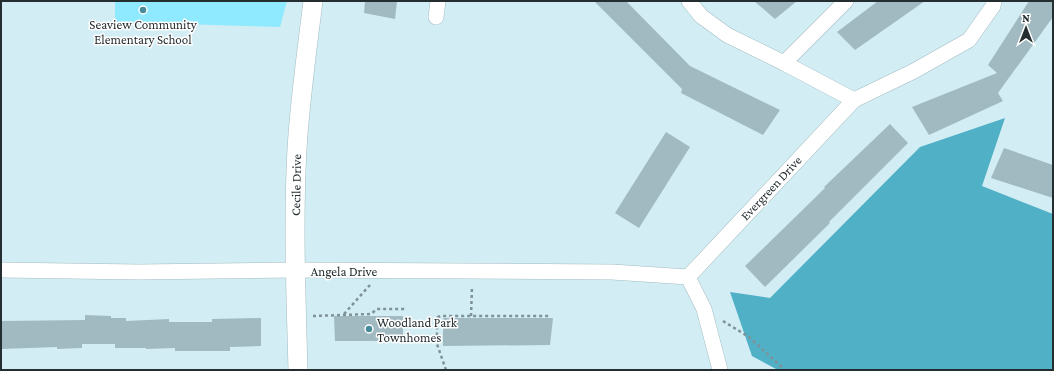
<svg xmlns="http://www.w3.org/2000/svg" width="1054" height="371" font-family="'Crimson Pro',serif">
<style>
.green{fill:#8fe9ff}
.forest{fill:#50b0c6}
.building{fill:#a1bac1}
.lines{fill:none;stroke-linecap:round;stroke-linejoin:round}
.minor-casing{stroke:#a3bcc3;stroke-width:16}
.tertiary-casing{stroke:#a3bcc3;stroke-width:20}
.path{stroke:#7f9297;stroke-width:2.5;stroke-dasharray:3 3;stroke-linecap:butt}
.minor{stroke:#fff;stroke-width:15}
.tertiary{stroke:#fff;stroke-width:19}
.poi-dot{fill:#488b9b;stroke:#fff;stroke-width:1.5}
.labels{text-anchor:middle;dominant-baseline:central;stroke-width:3;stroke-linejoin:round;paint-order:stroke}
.poi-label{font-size:13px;fill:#242e31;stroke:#fff}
.street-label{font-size:13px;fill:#242e31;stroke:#fff}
</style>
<rect width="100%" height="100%" fill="#d2edf4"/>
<polygon class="green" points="115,1 287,1 280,27 115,22"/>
<polygon class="forest" points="1005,118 982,186 1053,214 1053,370 778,370 752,356 730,292 770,298 920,147"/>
<g class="building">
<polygon points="365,1 397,1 395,19 364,13"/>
<polygon points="594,1 626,1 690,66 780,110 763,135 681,93 682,89"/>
<polygon points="754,1 797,1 775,19"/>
<polygon points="878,1 925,1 855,50 837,32"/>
<polygon points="1029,1 1053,1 1053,17 998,93 1003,101 929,135 912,107 997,73 988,65"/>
<polygon points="890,124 908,143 829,222 830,223 765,287 745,266 825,188 824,187"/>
<polygon points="666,132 690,147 639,228 615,213"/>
<polygon points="1004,148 1053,165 1053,198 991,178"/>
<polygon points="85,315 111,316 111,318 126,318 126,321 169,319 169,322 212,322 212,319 261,318 261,346 230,347 230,351 175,351 175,348 146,349 146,348 115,348 115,344 82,344 82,348 57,349 57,347 1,349 1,321 85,320"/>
<polygon points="334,316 403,316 403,341 335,341"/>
<polygon points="443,318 553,318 550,345 443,346"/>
</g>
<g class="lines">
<defs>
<g id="minor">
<polyline points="689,1 701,16 727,35 784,63 854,100"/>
<polyline points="436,17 438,1"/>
<polyline points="784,63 846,1"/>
<polyline points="1,270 139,272 295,270 612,272 688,277"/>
<polyline points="688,277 854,100 914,71 969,40 993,6 994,1"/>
<polyline points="688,277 704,309 720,370"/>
</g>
<path id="tertiary" d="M298 370C296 296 293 222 297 149 300 99 307 50 313 1"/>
</defs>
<use href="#minor" class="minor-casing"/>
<use href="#tertiary" class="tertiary-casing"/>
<g class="path">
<polyline points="344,314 370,285"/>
<polyline points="313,316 371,314 377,309 405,309"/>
<polyline points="471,316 472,287"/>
<polyline points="723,321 749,337 785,370"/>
<polyline points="446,370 437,344 437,320 438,317 441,316 550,316"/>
</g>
<use href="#minor" class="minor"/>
<use href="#tertiary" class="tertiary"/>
</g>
<g class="poi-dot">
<circle cx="143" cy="10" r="4"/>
<circle cx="369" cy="329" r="4"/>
</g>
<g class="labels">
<g class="poi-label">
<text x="143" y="24">Seaview Community<tspan x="143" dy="15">Elementary School</tspan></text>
<text x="377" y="322" text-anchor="start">Woodland Park<tspan x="377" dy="15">Townhomes</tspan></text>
</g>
<g class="street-label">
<text transform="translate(296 185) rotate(-89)">Cecile Drive</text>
<text transform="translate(771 188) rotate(-47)">Evergreen Drive</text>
<text x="344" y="271">Angela Drive</text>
</g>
</g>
<rect width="1054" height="371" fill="none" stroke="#242e31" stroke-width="4"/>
<g transform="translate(1026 28)" stroke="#ffffff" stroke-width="3" paint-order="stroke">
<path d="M0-3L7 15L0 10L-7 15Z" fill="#242e31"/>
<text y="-6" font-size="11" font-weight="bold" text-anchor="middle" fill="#242e31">N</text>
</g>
</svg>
